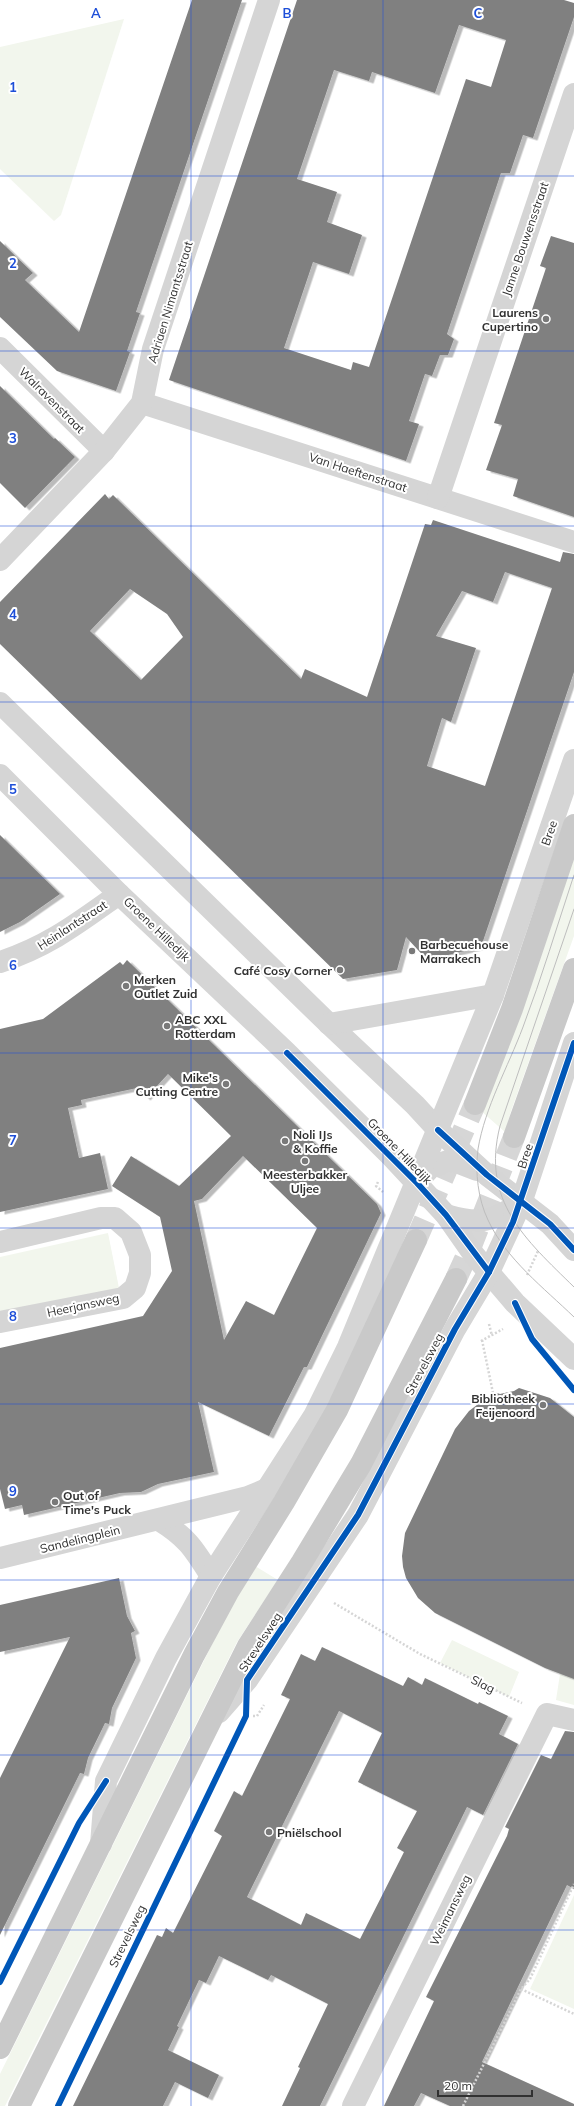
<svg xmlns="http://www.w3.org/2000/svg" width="574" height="2106" font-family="Mulish,sans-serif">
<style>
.green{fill:#f2f6ed}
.building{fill:#808080;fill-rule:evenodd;filter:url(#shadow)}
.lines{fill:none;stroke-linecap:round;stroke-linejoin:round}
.major-tunnel{stroke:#d6d6d6;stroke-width:22;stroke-dasharray:22 11;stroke-linecap:butt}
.path{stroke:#d5d5d5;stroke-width:2.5;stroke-dasharray:2 2;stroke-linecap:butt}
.minor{stroke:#d5d5d5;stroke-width:22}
.major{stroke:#c9c9c9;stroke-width:22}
.tram{stroke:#bdbdbd;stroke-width:1}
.cycleway-casing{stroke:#fff;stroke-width:8}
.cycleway{stroke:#0057b8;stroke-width:6}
.grid{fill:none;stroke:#1d4ed8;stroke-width:1;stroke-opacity:0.55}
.poi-dot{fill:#797979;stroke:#fff;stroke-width:1.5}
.labels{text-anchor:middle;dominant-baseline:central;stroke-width:4;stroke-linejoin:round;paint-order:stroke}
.street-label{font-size:12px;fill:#313131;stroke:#fff}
.poi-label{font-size:12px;font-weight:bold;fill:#313131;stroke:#fff;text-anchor:start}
.grid-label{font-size:13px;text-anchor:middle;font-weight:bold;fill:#1d4ed8;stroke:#fff;stroke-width:4;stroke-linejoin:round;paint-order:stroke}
</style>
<defs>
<filter id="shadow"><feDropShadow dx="4.5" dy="2.5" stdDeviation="0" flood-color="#0004"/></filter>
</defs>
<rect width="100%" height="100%" fill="#fff"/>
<g class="green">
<polygon points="124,19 61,215 54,221 0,169 0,47"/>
<polygon points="574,852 574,936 511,1111 505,1132 481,1111"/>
<polygon points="108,1233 119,1288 0,1314 0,1257"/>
<polygon points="255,1566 278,1580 237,1642 5,2106 0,2106 0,2074 228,1612"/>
<polygon points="452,1640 519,1672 509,1697 440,1663"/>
<polygon points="560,1674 574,1675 574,1705 556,1700"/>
<polygon points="574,1895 574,2009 530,1989"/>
</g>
<g class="building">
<polygon points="192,0 242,0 136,312 140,313 127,351 130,352 116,391 57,371 0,317 0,241 33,273 25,280 79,332"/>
<path d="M297 0H564L574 3V17L533 138 523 135 510 173H501L447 334 454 339 448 355H440L432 376 425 374 409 421 419 424 406 461 169 380ZM459 25 506 40 491 87 466 79 369 367 353 362 351 370 284 348 313 262 349 274 362 235 327 222 337 192 297 179 334 70 369 81 372 72 435 93Z"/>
<polygon points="551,236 574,243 574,517 513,496 518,479 486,470 502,425 494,423 546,268 540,266"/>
<polygon points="0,386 54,439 55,438 75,457 25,508 0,483"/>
<path d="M105 494 109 499 113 495 301 679 305 669 367 697 425 524 431 525 433 520 560 562 563 552 574 554V672L481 947 444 956 443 958 429 962 406 937 397 970 343 979 0 644V602ZM505 572 552 588 485 786 427 766 442 718 451 722 476 648 436 636 462 591 493 602ZM130 589 167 614 183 637 141 680 90 631Z"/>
<polygon points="0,835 60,894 20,922 0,932"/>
<path d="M127 960 377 1204 381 1213 307 1367H304L269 1436 198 1402 214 1472 158 1484 141 1492 120 1493 24 1515 22 1505 5 1509 0 1489V1348L143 1316 172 1271 160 1217 112 1186 131 1156 179 1186 231 1136 168 1074 146 1098 137 1088 81 1100 82 1105 68 1108 79 1158 100 1153 108 1189 0 1212V1029L43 1019 120 962 123 965ZM243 1156 317 1228 274 1315 246 1301 224 1340 194 1201 202 1199Z"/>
<polygon points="519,1388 550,1398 574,1417 574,1679 545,1668 435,1613 418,1598 406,1578 403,1567 402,1556 405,1533 455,1429 469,1411 494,1392 500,1394 514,1391"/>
<polygon points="119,1578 127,1616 135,1631 131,1633 136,1658 112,1708 109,1724 105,1723 88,1758 84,1774 80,1773 0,1935 0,1778 70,1637 0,1652 0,1605"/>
<path d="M322 1647 403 1686 408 1677 422 1685 425 1678 478 1704 479 1702 508 1716 499 1734 518 1744 483 1815 467 1807 320 2106H282L300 2068 298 2067 328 2004 271 1975 268 1980 219 1956 206 1983 199 1980 177 2026 179 2027 168 2050 219 2075 208 2098 175 2082 163 2106H73L157 1935 162 1937 166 1928 173 1933 222 1836 214 1831 234 1791 242 1796 290 1699 281 1695 301 1654 315 1661ZM339 1711 382 1733 358 1782 417 1811 397 1848 404 1852 360 1939 306 1913 301 1925 247 1897Z"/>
<polygon points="565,1731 574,1732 574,1889 567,1885 482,2062 574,2104 574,2106 450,2106 421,2093 414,2106 384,2106 434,2001 426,1997 507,1836 509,1829 505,1827 541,1755 551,1759"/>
</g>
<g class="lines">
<g class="major-tunnel">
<polyline points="416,1240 475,1104"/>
<polyline points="456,1279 471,1246 514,1137"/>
</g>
<g class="path">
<polyline points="378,1182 376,1186 383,1192"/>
<polyline points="527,1275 538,1251"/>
<polyline points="489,1324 492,1336"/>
<polyline points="482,1340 493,1393"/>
<polyline points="481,1341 503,1329"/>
<polyline points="334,1603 420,1654 522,1703"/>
<polyline points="253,1716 257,1716 264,1705"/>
<polyline points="521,1989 574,2014"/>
<polyline points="463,2106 521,1989 530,1979 574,1884"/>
</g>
<g class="minor">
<polyline points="0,348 104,451"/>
<polyline points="142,403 574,542"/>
<polyline points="438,498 574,94"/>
<polyline points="0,560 104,451 142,403 153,349 269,0"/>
<polyline points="0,703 329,1024 415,1105 438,1130 487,1175 550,1224 574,1250"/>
<polyline points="0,775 119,894 287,1053 392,1157 446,1215 474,1255 515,1303 574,1359"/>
<path d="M0 962C49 946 78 923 119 894"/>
<polyline points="329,1024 493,995"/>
<polyline points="417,1182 431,1167 451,1160 477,1170"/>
<path d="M446 1215C480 1225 491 1222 521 1203"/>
<polyline points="0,1242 101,1218 115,1218 131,1232 140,1255 140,1273 135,1288 123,1298 0,1322"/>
<path d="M159 1520C187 1537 194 1549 211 1576"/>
<polyline points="0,1558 248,1497 267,1489"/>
<polyline points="219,1712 247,1680 358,1515 455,1329 489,1272 521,1203 574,1043"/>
<polyline points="101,1844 106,1781 166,1658 211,1576 314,1416 348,1347 493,995 574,760"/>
<polyline points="353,2106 547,1714 574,1720"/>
</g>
<g class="major">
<polyline points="475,1104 512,1009 574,825"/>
<polyline points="514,1137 574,969"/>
<polyline points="0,2048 194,1655 228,1592 284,1502 337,1410 416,1240"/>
<polyline points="19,2106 248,1646 302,1562 361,1464 456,1279"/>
</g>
<g class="tram">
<path d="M574 875C557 926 542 977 523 1027 508 1067 485 1107 478 1149 475 1173 478 1199 488 1220 506 1259 544 1288 574 1317"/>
<path d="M574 909 500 1126C481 1201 525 1239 574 1287"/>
</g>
<defs>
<g id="cycleway">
<polyline points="287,1053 417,1183 446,1215 489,1272"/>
<polyline points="438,1130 487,1175 550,1224 574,1250"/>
<polyline points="515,1303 532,1339 574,1390"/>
<polyline points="0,1982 79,1823 106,1781"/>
<polyline points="58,2106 246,1716 247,1680 358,1515 455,1329 489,1272 513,1222 574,1043"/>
</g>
</defs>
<use href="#cycleway" class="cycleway-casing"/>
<use href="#cycleway" class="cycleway"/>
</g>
<path class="grid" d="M191 0V2106M383 0V2106M0 176H574M0 351H574M0 526H574M0 702H574M0 878H574M0 1053H574M0 1228H574M0 1404H574M0 1580H574M0 1755H574M0 1930H574"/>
<g class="poi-dot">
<circle cx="546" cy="319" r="4"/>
<circle cx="412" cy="951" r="4"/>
<circle cx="340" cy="970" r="4"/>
<circle cx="126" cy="986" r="4"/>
<circle cx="167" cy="1026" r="4"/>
<circle cx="226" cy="1084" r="4"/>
<circle cx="285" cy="1141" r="4"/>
<circle cx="305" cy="1161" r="4"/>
<circle cx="543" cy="1405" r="4"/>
<circle cx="55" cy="1502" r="4"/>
<circle cx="269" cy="1832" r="4"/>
</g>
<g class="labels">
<g class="street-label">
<text transform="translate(525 239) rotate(-71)">Janne Bouwensstraat</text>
<text transform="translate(170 302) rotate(-73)">Adriaen Nimantsstraat</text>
<text transform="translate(52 400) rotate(45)">Walravenstraat</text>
<text transform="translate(358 472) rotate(18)">Van Haeftenstraat</text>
<text transform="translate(549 833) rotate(-71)">Bree</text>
<text transform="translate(72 925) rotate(-33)">Heinlantstraat</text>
<text transform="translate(157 929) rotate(44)">Groene Hilledijk</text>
<text transform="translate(400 1151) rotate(46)">Groene Hilledijk</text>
<text transform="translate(525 1156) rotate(-72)">Bree</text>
<text transform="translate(83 1305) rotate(-12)">Heerjansweg</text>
<text transform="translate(424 1364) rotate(-62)">Strevelsweg</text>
<text transform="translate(80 1539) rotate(-14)">Sandelingplein</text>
<text transform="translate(260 1642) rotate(-57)">Strevelsweg</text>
<text transform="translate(483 1684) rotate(26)">Slag</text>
<text transform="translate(450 1910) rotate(-64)">Weimansweg</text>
<text transform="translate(127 1936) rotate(-64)">Strevelsweg</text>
</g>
<g class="poi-label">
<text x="538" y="312" text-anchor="end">Laurens<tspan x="538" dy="14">Cupertino</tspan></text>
<text x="420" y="944">Barbecuehouse<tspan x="420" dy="14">Marrakech</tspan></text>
<text x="332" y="970" text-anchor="end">Café Cosy Corner</text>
<text x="134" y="979">Merken<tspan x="134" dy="14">Outlet Zuid</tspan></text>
<text x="175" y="1019">ABC XXL<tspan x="175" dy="14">Rotterdam</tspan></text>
<text x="218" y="1077" text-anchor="end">Mike's<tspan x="218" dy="14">Cutting Centre</tspan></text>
<text x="293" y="1134">Noli IJs<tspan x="293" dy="14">&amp; Koffie</tspan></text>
<text x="305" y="1174" text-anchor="middle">Meesterbakker<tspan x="305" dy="14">Uljee</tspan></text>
<text x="535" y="1398" text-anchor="end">Bibliotheek<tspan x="535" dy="14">Feijenoord</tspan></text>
<text x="63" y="1495">Out of<tspan x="63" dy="14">Time's Puck</tspan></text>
<text x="277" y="1832">Pniëlschool</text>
</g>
</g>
<g class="grid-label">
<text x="96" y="18">A</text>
<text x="287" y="18">B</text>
<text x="478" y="18">C</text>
<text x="13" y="92">1</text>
<text x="13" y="268">2</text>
<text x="13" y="443">3</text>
<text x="13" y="619">4</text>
<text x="13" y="794">5</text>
<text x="13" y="970">6</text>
<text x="13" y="1145">7</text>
<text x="13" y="1321">8</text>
<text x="13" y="1496">9</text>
</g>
<path d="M438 2090v6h94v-6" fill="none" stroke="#313131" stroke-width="2"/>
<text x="444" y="2090" font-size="12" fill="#313131" stroke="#ffffff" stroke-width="3" paint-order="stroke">20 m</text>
</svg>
